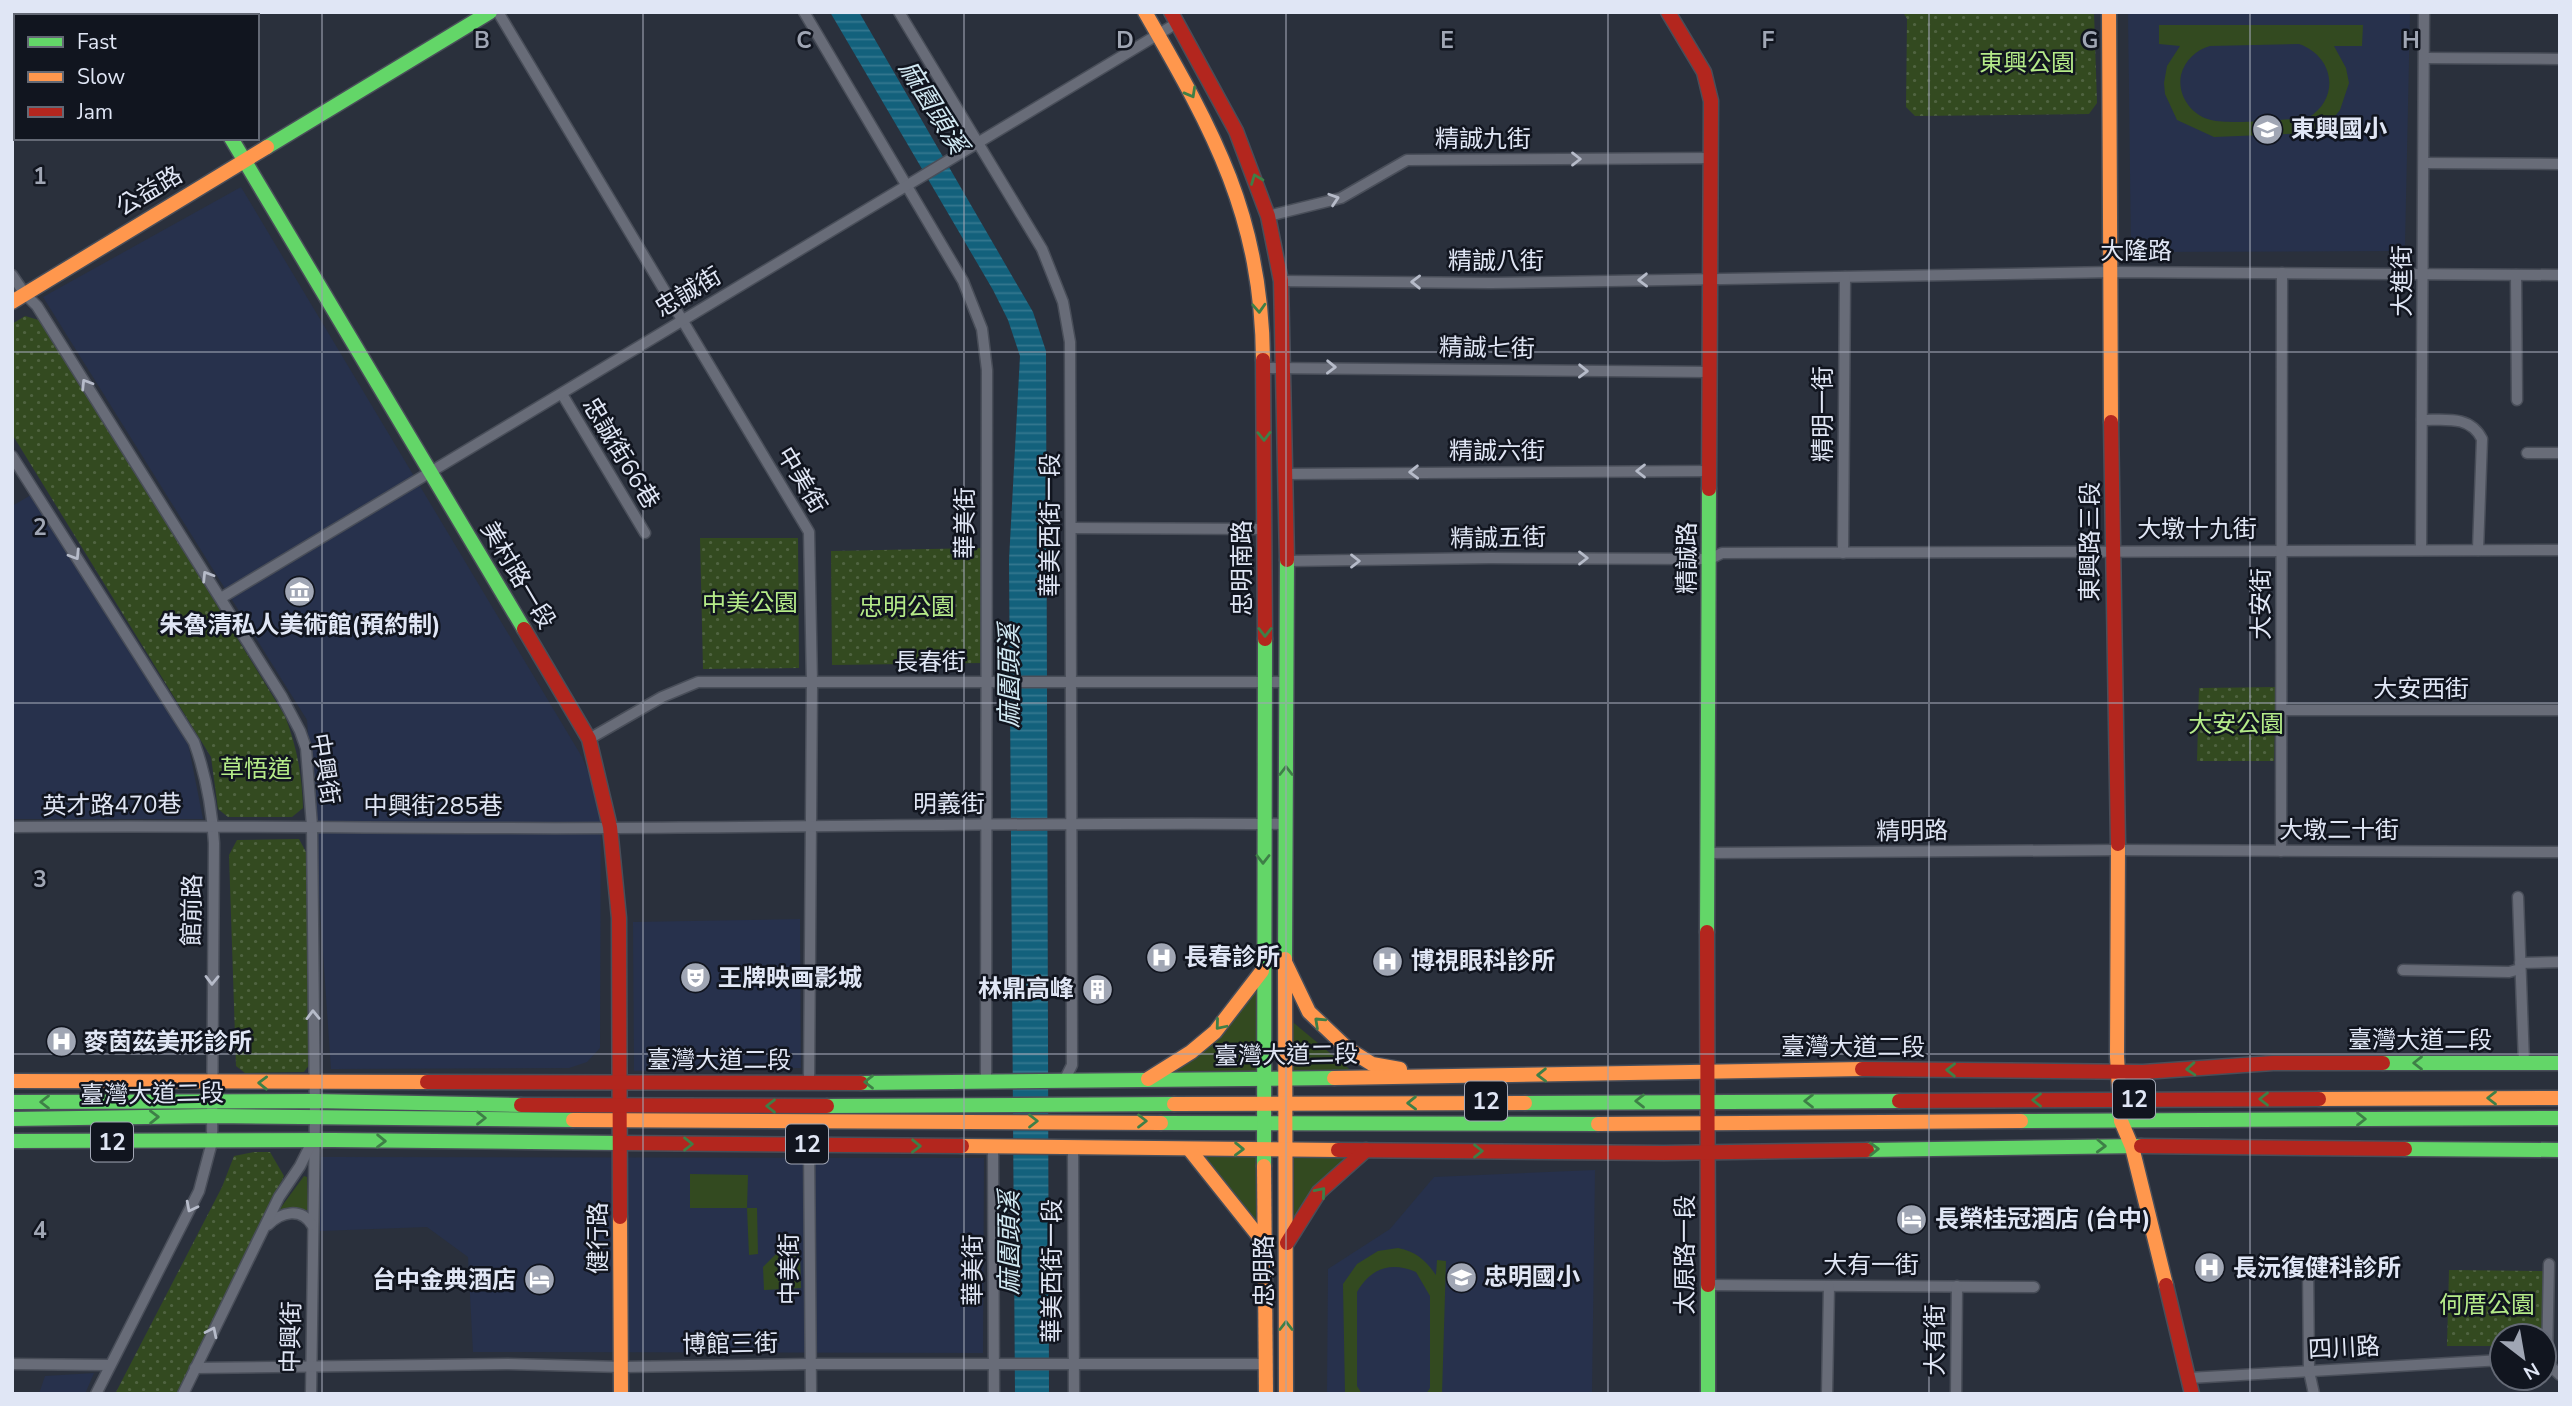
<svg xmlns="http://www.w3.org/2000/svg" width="2572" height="1406" font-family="'Nunito Sans','Noto Sans TC',sans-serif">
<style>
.built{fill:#27314c}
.green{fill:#334a20;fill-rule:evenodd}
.park{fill:url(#park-dots)}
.water{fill:url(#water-rules)}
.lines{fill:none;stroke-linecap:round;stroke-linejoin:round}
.street-casing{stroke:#494e59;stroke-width:13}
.fast-casing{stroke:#494e59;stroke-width:17}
.slow-casing{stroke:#494e59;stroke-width:17}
.jam-casing{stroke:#494e59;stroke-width:17}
.street{stroke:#686c78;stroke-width:10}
.fast{stroke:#63d668;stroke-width:14}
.slow{stroke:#ff974d;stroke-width:14}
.jam{stroke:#b3261e;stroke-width:14}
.oneway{stroke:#3e7f47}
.oneway2{stroke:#b6bbc9}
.grid{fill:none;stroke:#a0a6b4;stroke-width:2;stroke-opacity:0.55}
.labels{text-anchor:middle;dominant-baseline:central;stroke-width:5;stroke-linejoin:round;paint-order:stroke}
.shield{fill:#11151f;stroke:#a2a7b5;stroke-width:2}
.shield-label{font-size:23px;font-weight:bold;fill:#e0e6f5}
.park-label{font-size:24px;fill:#b5eb89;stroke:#11151f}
.poi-label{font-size:24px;font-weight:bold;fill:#e0e6f5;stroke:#11151f;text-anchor:start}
.street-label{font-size:24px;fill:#e0e6f5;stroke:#11151f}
.water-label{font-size:26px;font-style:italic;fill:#d1e8f2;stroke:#11151f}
.grid-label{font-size:23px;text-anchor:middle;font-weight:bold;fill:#a0a6b4;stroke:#11151f;stroke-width:5;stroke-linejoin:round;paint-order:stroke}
</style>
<defs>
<pattern id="park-dots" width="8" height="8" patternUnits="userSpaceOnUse" patternTransform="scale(1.75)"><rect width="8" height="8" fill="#334a20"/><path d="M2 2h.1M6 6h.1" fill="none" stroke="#506441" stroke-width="1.8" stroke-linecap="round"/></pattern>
<pattern id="water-rules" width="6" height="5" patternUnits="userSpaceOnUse" patternTransform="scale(1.75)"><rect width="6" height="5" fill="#13617c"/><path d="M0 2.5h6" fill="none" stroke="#35788f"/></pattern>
</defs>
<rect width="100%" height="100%" fill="#2a303c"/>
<g class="built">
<polygon points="2128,12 2410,12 2405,245 2397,251 2131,252"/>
<polygon points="241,187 582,757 601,803 600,1048 587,1062 569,1068 331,1069 307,720 43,297"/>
<polygon points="31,495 188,743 203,819 12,819 12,506"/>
<polygon points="800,919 801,1068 634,1071 633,922"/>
<polygon points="319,1157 984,1158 983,1353 473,1352 468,1257 427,1227 320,1231"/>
<polygon points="1595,1170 1592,1394 1327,1394 1328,1269 1390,1229 1434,1177"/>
<polygon points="94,1373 85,1394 39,1394 45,1376"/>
</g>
<g class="green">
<path d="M2159 25H2363L2362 46H2334L2346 68 2349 83 2340 110 2331 121 2309 133 2214 137 2177 120 2165 94 2164 83 2167 66 2180 46 2159 44ZM2299 44C2334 56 2341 98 2308 118 2284 119 2232 125 2211 120 2191 115 2177 95 2181 75 2185 60 2196 50 2210 46Z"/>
<polygon points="1258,983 1258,1073 1159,1077"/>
<polygon points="1289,1019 1354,1073 1290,1072"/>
<polygon points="1196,1152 1258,1156 1260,1231"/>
<polygon points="1293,1153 1374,1155 1334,1187 1316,1210 1292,1233"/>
<polygon points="690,1174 748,1175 747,1208 757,1208 758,1254 749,1255 747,1208 690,1208"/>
<polygon points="304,1176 307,1177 308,1210 279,1210"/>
<path d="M1398 1248C1417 1252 1425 1260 1436 1275L1437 1260 1446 1261 1442 1394H1426L1430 1388V1296L1416 1272C1391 1261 1371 1268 1357 1292V1386L1362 1394H1345L1343 1284 1357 1264 1378 1251Z"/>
<polygon points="777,1253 800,1253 801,1288 764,1290 763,1267"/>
</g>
<g class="park">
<polygon points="1903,12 2094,12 2097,103 2089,114 1915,116 1906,107 1907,19"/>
<path d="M25 316 42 321 285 716C297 747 302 775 303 808L292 817H228L218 809 211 757 12 434V324Z"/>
<polygon points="700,538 798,538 799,668 703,669"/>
<polygon points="981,548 982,663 832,665 831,551"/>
<polygon points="2276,687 2274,761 2197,761 2199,688"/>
<polygon points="299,839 306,852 309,1065 304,1072 245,1073 236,1066 229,855 237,840"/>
<polygon points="254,1152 270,1152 284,1176 177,1394 115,1394 222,1187 234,1156"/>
<polygon points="2449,1270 2544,1271 2544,1336 2502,1336 2502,1346 2447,1346"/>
</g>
<polygon class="water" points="830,12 859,12 1033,312 1046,351 1049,1394 1015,1394 1009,560 1020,356 1008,320 993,290"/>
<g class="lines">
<defs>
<g id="street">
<polyline points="498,12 809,532 812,684 809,1083"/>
<polyline points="804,12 963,281 982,329 987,370 986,1081"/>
<polyline points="899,12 1042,249 1063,302 1070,342 1072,1065 1064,1081"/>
<polyline points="2425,58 2560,59"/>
<polyline points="2424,163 2560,164"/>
<polyline points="1268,216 1341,198 1407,160 1711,158"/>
<polyline points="12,275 25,294 37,306 282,697 300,731 306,748 312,826 315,1117 311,1394"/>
<polyline points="2516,275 2517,400"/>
<polyline points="1281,281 1491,283 2112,272 2560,275"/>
<polyline points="1263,368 1710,372"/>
<polyline points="562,394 645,533"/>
<path d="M2422 420C2445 420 2470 415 2482 439L2478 550"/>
<polyline points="2527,453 2560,453"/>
<path d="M12 456 194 742C206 775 212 808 214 843L212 1142 199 1191 96 1394"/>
<polyline points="1286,474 1710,471"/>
<polyline points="1071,528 1265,529"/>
<polyline points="2421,550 2424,12"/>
<polyline points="1843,553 1845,277"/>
<polyline points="1287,561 1490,558 1710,559 1722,553 2560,550"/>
<polyline points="221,598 1177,23"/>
<polyline points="2282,710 2560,710"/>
<polyline points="589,739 662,697 698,682 1286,682"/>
<path d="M12 827C213 825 413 829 614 828 838 827 1062 822 1286 824"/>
<polyline points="2281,851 2282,273"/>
<polyline points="1707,853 2118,850 2560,852"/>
<polyline points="2518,897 2524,1063"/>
<polyline points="2520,963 2560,962"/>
<polyline points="2403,970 2509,972 2520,969"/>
<polyline points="809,1144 811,1394"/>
<polyline points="993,1146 994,1394"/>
<polyline points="1073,1147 1074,1394"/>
<path d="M268 1225C281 1212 301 1207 312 1225"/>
<polyline points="2308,1264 2309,1371 2314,1394"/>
<polyline points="1708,1285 2034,1287"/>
<polyline points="2544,1360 2560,1375"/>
<polyline points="2547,1360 2549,1264"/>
<polyline points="12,1364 110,1365"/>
<polyline points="195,1368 507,1364 622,1367 810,1364 1265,1364"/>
<polyline points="2189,1378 2502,1360"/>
<polyline points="183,1394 279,1197 300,1166 311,1144"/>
<polyline points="1827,1394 1829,1286"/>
<polyline points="1956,1394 1957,1286"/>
</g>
<g id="fast">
<polyline points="155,12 157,16"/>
<polyline points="231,138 524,629"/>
<polyline points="267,147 490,12"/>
<polyline points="1707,932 1709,489"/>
<polyline points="1285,959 1287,560"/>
<polyline points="2383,1063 2560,1063"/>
<polyline points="861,1083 1334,1078"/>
<polyline points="12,1102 314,1101 521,1105"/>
<polyline points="1525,1103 1899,1101"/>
<polyline points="827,1106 1174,1104"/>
<polyline points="12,1119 212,1116 573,1120"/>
<polyline points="2021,1121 2560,1118"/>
<polyline points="1161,1123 1598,1124"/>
<polyline points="12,1141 333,1140 620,1143"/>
<polyline points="2405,1149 2560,1150"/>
<polyline points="1867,1150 2141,1146"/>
<polyline points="1264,1166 1265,639"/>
<polyline points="1708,1285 1708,1394"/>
</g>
<g id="slow">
<path d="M1145 12C1214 132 1262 217 1263 360"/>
<polyline points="2109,12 2111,422"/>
<polyline points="12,302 267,147"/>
<polyline points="2118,844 2117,1057 2121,1121 2132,1147 2166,1285"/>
<polyline points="1285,959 1286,1394"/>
<polyline points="1285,962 1309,1012 1348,1049 1372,1064 1400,1069"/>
<polyline points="1334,1078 1862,1069"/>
<polyline points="1148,1079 1191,1052 1215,1032 1262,971"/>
<polyline points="12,1081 427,1082"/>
<polyline points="2319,1099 2560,1098"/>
<polyline points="1174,1104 1525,1103"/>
<polyline points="573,1120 1161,1123"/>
<polyline points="1598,1124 2021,1121"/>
<polyline points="962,1146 1338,1150"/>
<polyline points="1189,1149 1264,1243"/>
<polyline points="1264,1166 1266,1394"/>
<polyline points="620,1217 621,1394"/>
</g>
<g id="jam">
<polyline points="1171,12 1236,131 1268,216 1281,281 1287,560"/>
<polyline points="1668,12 1704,72 1711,101 1709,489"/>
<polyline points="1263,360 1265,639"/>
<polyline points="2111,422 2118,844"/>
<polyline points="524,629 589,739 610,827 619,918 620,1217"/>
<polyline points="1707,932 1708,1285"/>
<polyline points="1862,1069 2143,1072 2273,1063 2383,1063"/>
<polyline points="427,1082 861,1083"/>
<polyline points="1899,1101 2319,1099"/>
<polyline points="521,1105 827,1106"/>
<polyline points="620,1143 962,1146"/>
<polyline points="2141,1146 2405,1149"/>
<polyline points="1338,1150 1664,1153 1867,1150"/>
<polyline points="1287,1243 1319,1192 1366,1150"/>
<polyline points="2166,1285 2192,1394"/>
</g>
</defs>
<use href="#street" class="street-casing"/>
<use href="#fast" class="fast-casing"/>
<use href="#slow" class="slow-casing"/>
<use href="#jam" class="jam-casing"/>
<use href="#street" class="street"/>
<use href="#fast" class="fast"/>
<use href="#slow" class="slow"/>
<use href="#jam" class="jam"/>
</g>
<defs><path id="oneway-chevron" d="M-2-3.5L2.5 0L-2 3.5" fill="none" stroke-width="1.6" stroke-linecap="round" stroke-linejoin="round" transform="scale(1.75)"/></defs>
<g class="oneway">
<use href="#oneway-chevron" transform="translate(1191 93) rotate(61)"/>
<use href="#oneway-chevron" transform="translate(1256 179) rotate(-111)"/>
<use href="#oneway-chevron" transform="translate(1259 308) rotate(87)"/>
<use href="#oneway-chevron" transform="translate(1264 436) rotate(89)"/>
<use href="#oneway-chevron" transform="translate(1265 632) rotate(90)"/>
<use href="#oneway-chevron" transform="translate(1286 771) rotate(-90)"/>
<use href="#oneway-chevron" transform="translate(1263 859) rotate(90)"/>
<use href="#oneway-chevron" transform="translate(1319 1022) rotate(-137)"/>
<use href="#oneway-chevron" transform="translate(1220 1025) rotate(130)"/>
<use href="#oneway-chevron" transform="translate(2418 1063) rotate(180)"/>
<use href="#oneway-chevron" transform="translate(2191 1069) rotate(176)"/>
<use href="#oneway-chevron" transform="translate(1951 1070) rotate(-179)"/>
<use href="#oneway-chevron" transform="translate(1542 1075) rotate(179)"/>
<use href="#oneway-chevron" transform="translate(869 1082) rotate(180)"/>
<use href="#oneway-chevron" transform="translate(263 1083) rotate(-179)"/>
<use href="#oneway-chevron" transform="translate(2492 1098) rotate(180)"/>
<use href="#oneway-chevron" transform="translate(2264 1099) rotate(180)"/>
<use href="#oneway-chevron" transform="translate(2037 1100) rotate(180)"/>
<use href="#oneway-chevron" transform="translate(1640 1101) rotate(-180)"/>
<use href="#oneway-chevron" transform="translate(1809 1101) rotate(180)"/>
<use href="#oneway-chevron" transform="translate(45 1102) rotate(180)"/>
<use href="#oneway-chevron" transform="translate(1412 1103) rotate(179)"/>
<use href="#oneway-chevron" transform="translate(771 1106) rotate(180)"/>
<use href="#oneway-chevron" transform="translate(154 1117) rotate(-1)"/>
<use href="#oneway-chevron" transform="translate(481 1118)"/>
<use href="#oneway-chevron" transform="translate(2361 1119)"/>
<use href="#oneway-chevron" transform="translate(1033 1121)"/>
<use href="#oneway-chevron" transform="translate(1142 1121)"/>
<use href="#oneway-chevron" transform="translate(381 1141) rotate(1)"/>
<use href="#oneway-chevron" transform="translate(688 1144)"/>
<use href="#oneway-chevron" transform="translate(916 1146) rotate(1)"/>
<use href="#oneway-chevron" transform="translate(2101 1146) rotate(2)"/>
<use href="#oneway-chevron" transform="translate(1239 1149) rotate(1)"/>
<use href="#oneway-chevron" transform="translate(1874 1149) rotate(-1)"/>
<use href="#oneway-chevron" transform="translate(1478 1151)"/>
<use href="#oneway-chevron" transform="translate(1321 1192) rotate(-49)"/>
<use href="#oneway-chevron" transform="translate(1286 1326) rotate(-90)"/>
</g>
<g class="oneway2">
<use href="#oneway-chevron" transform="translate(1576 159)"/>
<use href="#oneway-chevron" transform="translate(1334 199) rotate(-18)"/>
<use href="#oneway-chevron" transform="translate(1643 280) rotate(179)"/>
<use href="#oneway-chevron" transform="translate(1416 282) rotate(-179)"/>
<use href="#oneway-chevron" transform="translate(1331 367) rotate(1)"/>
<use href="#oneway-chevron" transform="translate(1583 371) rotate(1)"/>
<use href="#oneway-chevron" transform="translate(86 384) rotate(-122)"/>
<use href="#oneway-chevron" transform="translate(1641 471) rotate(180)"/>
<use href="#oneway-chevron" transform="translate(1414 472) rotate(179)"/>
<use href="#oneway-chevron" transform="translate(75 555) rotate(58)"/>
<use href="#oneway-chevron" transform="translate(1583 558)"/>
<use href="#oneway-chevron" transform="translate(1355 561)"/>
<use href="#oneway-chevron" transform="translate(207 576) rotate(-122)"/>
<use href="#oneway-chevron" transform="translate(212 980) rotate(91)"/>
<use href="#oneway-chevron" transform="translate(313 1015) rotate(-91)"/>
<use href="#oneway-chevron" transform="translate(191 1207) rotate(117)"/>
<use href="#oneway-chevron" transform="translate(212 1332) rotate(-64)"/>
</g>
<path class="grid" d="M322 12V1394M643 12V1394M964 12V1394M1286 12V1394M1608 12V1394M1929 12V1394M2250 12V1394M12 352H2560M12 703H2560M12 1054H2560"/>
<defs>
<symbol id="school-disc" viewBox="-11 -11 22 22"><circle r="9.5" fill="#a0a6b4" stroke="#11151f"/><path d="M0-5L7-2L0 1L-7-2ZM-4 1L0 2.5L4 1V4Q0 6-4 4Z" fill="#fff"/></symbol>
<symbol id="museum-disc" viewBox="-11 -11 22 22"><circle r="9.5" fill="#a0a6b4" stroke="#11151f"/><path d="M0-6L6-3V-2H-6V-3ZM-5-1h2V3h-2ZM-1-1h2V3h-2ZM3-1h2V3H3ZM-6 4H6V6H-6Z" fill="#fff"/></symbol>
<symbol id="hospital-disc" viewBox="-11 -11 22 22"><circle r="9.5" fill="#a0a6b4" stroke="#11151f"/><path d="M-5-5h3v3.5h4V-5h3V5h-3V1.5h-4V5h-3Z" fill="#fff"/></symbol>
<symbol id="theatre-disc" viewBox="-11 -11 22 22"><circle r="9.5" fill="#a0a6b4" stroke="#11151f"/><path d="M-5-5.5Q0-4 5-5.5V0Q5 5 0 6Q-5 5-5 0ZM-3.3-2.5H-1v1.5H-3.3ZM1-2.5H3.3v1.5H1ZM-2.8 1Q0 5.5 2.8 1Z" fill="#fff"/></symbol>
<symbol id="building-disc" viewBox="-11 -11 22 22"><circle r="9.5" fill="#a0a6b4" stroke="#11151f"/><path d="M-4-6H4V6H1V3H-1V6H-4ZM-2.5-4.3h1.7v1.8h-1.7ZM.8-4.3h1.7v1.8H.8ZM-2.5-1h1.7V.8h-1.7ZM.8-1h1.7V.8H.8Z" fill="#fff"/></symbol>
<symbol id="hotel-disc" viewBox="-11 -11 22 22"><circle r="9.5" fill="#a0a6b4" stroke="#11151f"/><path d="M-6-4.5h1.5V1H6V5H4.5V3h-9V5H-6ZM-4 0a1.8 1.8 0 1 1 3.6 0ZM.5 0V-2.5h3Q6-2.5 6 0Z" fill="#fff"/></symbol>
</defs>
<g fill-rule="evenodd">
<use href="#school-disc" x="2250" y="112" width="35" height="35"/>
<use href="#museum-disc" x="282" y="574" width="35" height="35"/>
<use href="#hospital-disc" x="1144" y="940" width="35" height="35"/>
<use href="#hospital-disc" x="1370" y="944" width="35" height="35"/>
<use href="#theatre-disc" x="678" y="960" width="35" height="35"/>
<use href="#building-disc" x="1080" y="972" width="35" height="35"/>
<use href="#hospital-disc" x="44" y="1024" width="35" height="35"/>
<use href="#hotel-disc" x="1894" y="1202" width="35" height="35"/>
<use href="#hospital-disc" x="2192" y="1250" width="35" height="35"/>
<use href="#school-disc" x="1444" y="1260" width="35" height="35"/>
<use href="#hotel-disc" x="522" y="1262" width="35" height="35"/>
</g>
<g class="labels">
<g class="shield">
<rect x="2113" y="1079.5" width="42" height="39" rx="5"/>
<rect x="1465" y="1081.5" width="42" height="39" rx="5"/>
<rect x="91" y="1122.5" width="42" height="39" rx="5"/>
<rect x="786" y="1124.5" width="42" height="39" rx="5"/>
</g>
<g class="shield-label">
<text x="2134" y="1099">12</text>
<text x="1486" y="1101">12</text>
<text x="112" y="1142">12</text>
<text x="807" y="1144">12</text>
</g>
<g class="park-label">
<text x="2027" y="63">東興公園</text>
<text x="750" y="603">中美公園</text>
<text x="907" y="607">忠明公園</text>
<text x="2236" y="724">大安公園</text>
<text x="256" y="769">草悟道</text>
<text x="2487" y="1305">何厝公園</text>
</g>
<g class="poi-label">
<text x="2291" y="129">東興國小</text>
<text x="300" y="625" text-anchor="middle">朱魯清私人美術館(預約制)</text>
<text x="1184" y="957">長春診所</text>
<text x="1411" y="961">博視眼科診所</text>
<text x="718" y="978">王牌映画影城</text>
<text x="1074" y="989" text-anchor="end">林鼎高峰</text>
<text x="84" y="1042">麥茵茲美形診所</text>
<text x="1935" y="1219">長榮桂冠酒店 (台中)</text>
<text x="2233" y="1268">長沅復健科診所</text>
<text x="1484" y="1277">忠明國小</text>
<text x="516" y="1280" text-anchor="end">台中金典酒店</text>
</g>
<g class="street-label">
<text x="1483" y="139">精誠九街</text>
<text transform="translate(149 191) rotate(-31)">公益路</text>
<text x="2136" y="251">大隆路</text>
<text x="1496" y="261">精誠八街</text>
<text transform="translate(2402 281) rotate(-90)">大進街</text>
<text transform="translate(688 292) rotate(-31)">忠誠街</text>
<text transform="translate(1487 348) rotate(1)">精誠七街</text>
<text transform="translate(1823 414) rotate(-90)">精明一街</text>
<text x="1497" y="451">精誠六街</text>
<text transform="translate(621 453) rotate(59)">忠誠街66巷</text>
<text transform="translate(802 480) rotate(59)">中美街</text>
<text transform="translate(965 523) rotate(-90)">華美街</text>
<text transform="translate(1050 525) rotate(-90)">華美西街一段</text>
<text x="2197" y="529">大墩十九街</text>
<text transform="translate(1498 538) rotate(-1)">精誠五街</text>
<text transform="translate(2090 542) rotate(-90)">東興路三段</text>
<text transform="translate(1687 558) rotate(-90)">精誠路</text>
<text transform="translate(1242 568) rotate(-90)">忠明南路</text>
<text transform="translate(518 575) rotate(59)">美村路一段</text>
<text transform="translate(2261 604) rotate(-90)">大安街</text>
<text x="930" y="662">長春街</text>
<text x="2421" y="689">大安西街</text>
<text transform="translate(325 769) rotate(81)">中興街</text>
<text x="949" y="804">明義街</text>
<text transform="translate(112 805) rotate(-1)">英才路470巷</text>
<text x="433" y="806">中興街285巷</text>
<text x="2339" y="830">大墩二十街</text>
<text transform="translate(1912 831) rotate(-1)">精明路</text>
<text transform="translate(192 910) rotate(-89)">館前路</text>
<text x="2420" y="1040">臺灣大道二段</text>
<text x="1853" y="1047">臺灣大道二段</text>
<text transform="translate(1286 1055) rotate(-1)">臺灣大道二段</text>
<text x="719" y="1060">臺灣大道二段</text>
<text transform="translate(152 1094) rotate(-1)">臺灣大道二段</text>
<text transform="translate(598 1238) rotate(-90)">健行路</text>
<text transform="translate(1685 1255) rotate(-90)">太原路一段</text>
<text x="1871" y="1265">大有一街</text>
<text transform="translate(789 1269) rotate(-90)">中美街</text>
<text transform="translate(973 1270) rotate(-90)">華美街</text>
<text transform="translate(1052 1271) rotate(-90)">華美西街一段</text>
<text transform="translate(1264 1271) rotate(-90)">忠明路</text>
<text transform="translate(291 1337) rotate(-89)">中興街</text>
<text transform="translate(1935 1340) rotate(-90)">大有街</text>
<text transform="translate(730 1344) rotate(-1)">博館三街</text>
<text transform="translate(2344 1348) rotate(-3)">四川路</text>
</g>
<g class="water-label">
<text transform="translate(933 107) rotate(58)">麻園頭溪</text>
<text transform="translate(1009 676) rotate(-90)">麻園頭溪</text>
<text transform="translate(1009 1243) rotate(-90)">麻園頭溪</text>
</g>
</g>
<g class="grid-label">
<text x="482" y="48">B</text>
<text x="804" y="48">C</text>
<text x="1125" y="48">D</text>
<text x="1447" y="48">E</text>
<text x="1768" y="48">F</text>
<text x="2090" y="48">G</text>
<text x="2411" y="48">H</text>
<text x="40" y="184">1</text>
<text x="40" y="535">2</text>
<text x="40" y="887">3</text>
<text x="40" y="1238">4</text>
</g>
<rect width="2572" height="1406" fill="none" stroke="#e0e6f5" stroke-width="28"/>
<rect x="14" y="14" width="245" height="126" fill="#11151f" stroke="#646975" stroke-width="2"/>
<rect x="28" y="37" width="35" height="10" fill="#63d668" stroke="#646975" stroke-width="2"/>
<text x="77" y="49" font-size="21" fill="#e0e6f5">Fast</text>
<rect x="28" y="72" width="35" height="10" fill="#ff974d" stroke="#646975" stroke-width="2"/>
<text x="77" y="84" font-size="21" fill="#e0e6f5">Slow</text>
<rect x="28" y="107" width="35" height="10" fill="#b3261e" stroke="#646975" stroke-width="2"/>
<text x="77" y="119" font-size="21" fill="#e0e6f5">Jam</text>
<g transform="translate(2523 1357) rotate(149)"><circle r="33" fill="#11151f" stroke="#646975" stroke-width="2"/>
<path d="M0-5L12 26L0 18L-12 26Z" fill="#a0a6b4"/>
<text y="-10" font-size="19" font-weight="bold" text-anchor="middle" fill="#e0e6f5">N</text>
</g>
</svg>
